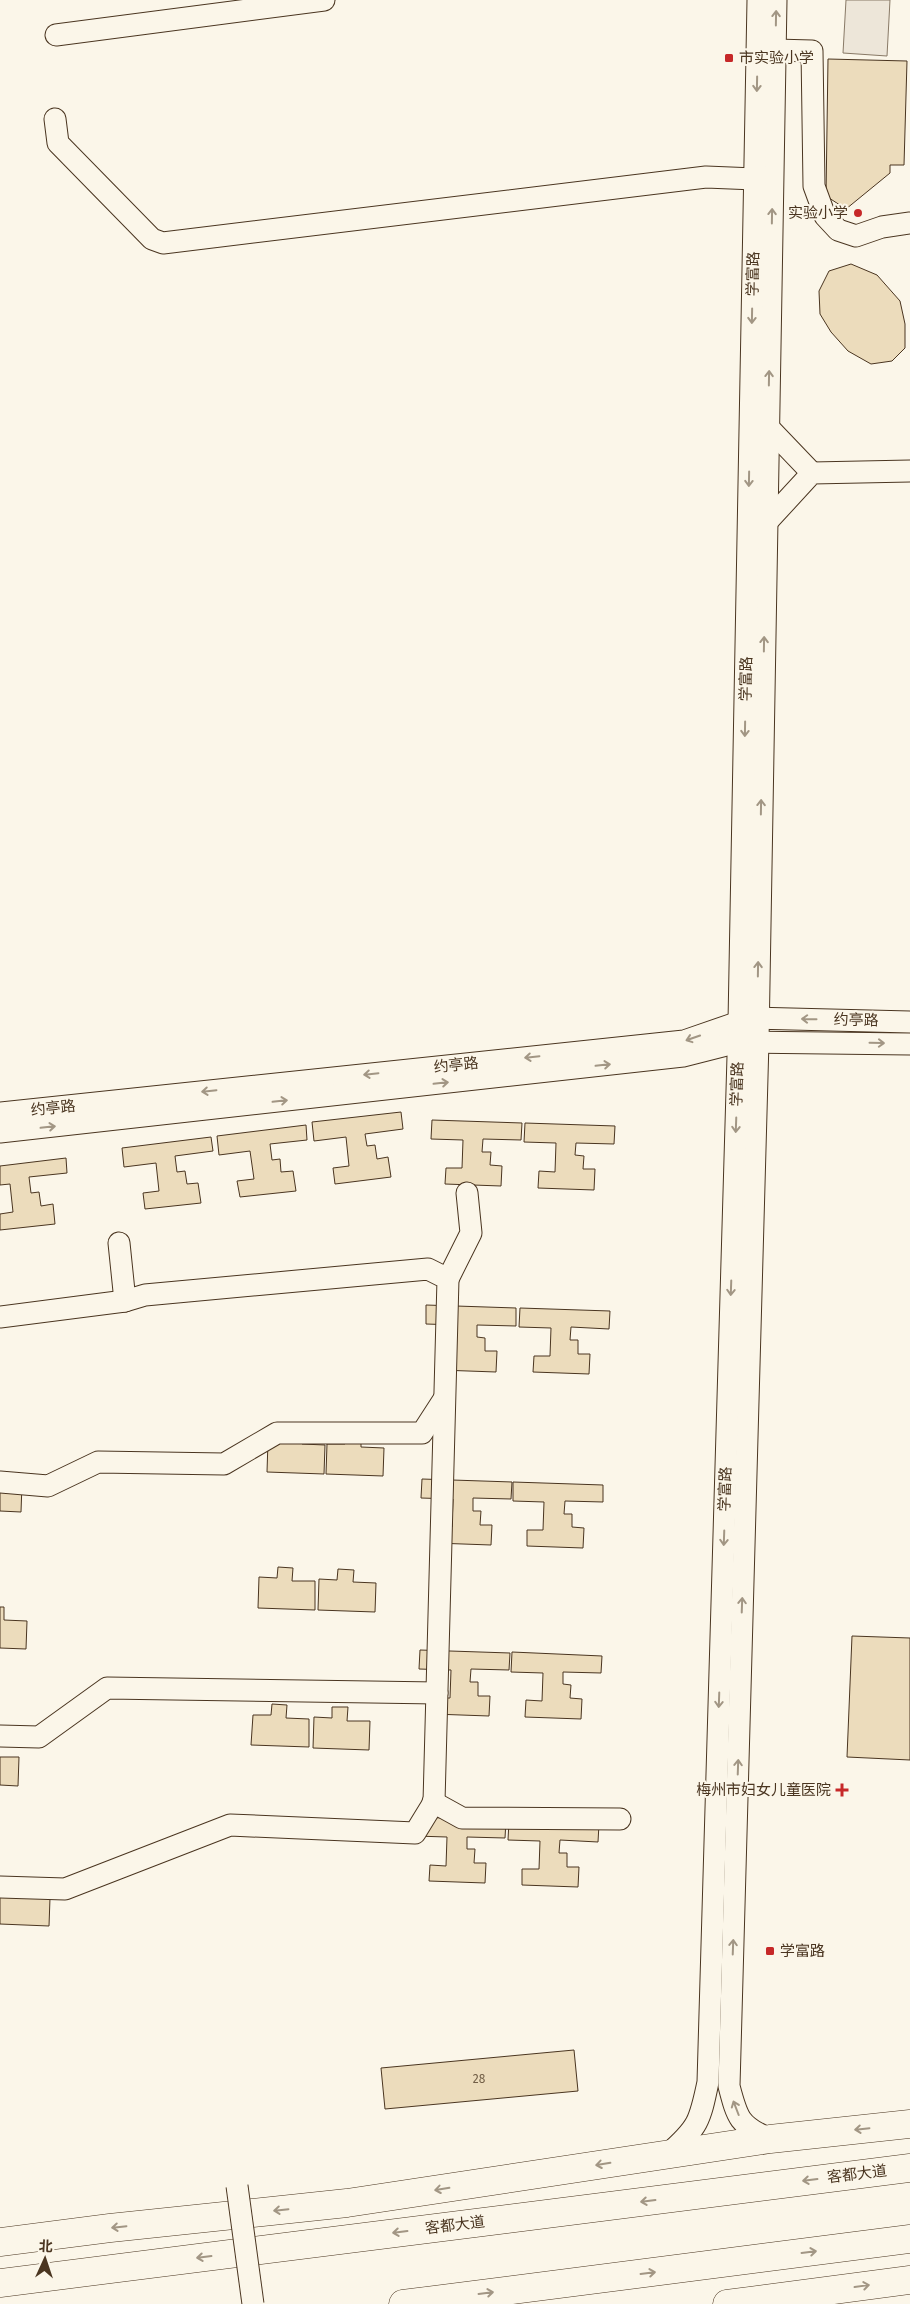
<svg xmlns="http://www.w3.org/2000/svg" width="910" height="2304" font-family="'Fira Sans','Noto Sans SC',sans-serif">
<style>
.green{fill:#ede6d9;stroke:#887966}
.building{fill:#ecdcbc;stroke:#4a3520}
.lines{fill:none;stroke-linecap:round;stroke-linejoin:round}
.minor-casing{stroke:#4a3520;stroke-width:23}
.major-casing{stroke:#4a3520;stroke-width:29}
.highway-casing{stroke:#4a3520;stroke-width:29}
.minor{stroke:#fbf6e9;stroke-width:21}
.major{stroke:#fbf6e9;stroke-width:28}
.highway{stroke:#fbf6e9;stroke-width:28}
.minor-bridge-casing{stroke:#4a3520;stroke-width:23;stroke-linecap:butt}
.minor-bridge{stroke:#fbf6e9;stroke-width:21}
.oneway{stroke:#a29684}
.poi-dot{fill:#c62828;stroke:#fbf6e9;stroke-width:2}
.labels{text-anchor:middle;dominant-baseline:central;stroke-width:4;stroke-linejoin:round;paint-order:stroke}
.number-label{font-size:12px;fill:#725f47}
.poi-label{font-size:15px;fill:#4a3520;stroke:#fbf6e9;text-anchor:start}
.street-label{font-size:15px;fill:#4a3520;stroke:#fbf6e9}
</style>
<rect width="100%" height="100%" fill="#fbf6e9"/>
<polygon class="green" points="846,0 890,0 887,56 843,53"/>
<g class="building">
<polygon points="828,59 907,61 904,165 890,165 890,173 846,209 826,196"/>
<polygon points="851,264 877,275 900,301 905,324 905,348 892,361 871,364 848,351 831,332 820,314 819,291 829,271"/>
<polygon points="401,1112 403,1129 365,1134 367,1146 375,1145 377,1159 388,1157 391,1177 335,1184 333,1168 349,1166 346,1137 314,1141 312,1122"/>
<polygon points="432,1120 522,1123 521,1140 483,1139 482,1152 491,1152 490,1165 502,1166 501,1186 445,1184 446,1168 462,1168 463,1140 431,1139"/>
<polygon points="525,1123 615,1126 614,1144 576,1143 575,1155 584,1156 583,1169 595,1169 594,1190 538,1188 539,1171 555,1172 556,1143 524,1142"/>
<polygon points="306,1125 307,1140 270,1144 272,1160 280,1159 281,1172 293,1171 296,1191 240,1197 237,1181 254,1179 250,1151 219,1155 217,1136"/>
<polygon points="211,1137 213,1151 175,1156 177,1172 185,1171 187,1184 198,1183 201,1203 145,1209 143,1193 159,1191 156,1163 124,1167 122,1148"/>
<polygon points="66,1158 67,1173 29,1177 31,1193 39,1192 41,1206 53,1204 55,1224 0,1230 0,1214 13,1212 10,1184 0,1185 0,1166"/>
<polygon points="426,1305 516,1308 516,1326 477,1325 477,1337 485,1338 485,1351 497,1351 496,1372 440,1370 457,1325 426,1324"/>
<polygon points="520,1308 610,1311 609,1329 571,1327 570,1340 578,1340 578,1354 590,1354 589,1374 533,1372 534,1356 550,1356 551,1328 519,1327"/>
<polygon points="302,1432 302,1444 325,1445 324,1474 267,1472 268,1441"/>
<polygon points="346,1433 361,1434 361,1447 384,1448 383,1476 326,1474 327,1444 345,1444"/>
<polygon points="422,1479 512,1482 511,1499 473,1498 473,1511 481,1511 480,1525 492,1525 491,1545 435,1543 452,1527 453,1499 421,1498"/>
<polygon points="513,1482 603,1485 603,1502 565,1501 564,1514 572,1514 572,1527 584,1528 583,1548 527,1546 527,1530 543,1530 544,1502 513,1501"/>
<polygon points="0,1483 22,1484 21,1512 0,1511"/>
<polygon points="278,1567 293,1568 292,1581 315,1581 315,1610 258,1608 259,1577 277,1578"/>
<polygon points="338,1569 354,1570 353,1582 376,1583 375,1612 318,1610 319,1579 337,1580"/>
<polygon points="0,1607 4,1607 4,1620 27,1621 26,1649 0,1648"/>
<polygon points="852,1636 910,1638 910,1760 847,1757"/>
<polygon points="420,1650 510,1653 509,1670 471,1669 470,1682 478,1682 478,1696 490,1696 489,1716 433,1714 433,1698 450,1698 451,1670 419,1669"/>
<polygon points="512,1652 602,1656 601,1673 563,1672 563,1684 571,1685 570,1698 582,1699 581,1719 525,1717 526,1700 542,1701 543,1673 511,1672"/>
<polygon points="272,1704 287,1705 286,1718 309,1719 309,1747 251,1745 253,1715 271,1715"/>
<polygon points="332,1707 348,1707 347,1721 370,1721 369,1750 313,1748 314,1717 332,1718"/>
<polygon points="0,1757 19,1757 18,1786 0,1785"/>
<polygon points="416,1817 506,1820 505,1838 467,1837 467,1849 475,1849 474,1863 486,1863 485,1883 429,1881 430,1865 446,1866 447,1837 415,1836"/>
<polygon points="509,1821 599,1824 598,1842 560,1840 559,1853 567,1853 567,1867 579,1867 578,1887 522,1885 522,1869 539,1869 540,1841 508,1840"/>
<polygon points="0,1894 50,1898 49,1926 0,1924"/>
<polygon points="574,2050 578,2091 385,2109 381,2068"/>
</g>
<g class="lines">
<defs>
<g id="minor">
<polyline points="56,35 324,0"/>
<polyline points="775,50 812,51 814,186 825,216 838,230 856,236 882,227 910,223"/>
<polyline points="55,119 58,143 152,239 163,243 706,177 755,179"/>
<polyline points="768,427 812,473"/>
<polyline points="766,523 812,473 910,471"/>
<polyline points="0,1113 684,1041 739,1022 757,1018 910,1022"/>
<polyline points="0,1132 683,1056 738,1042 910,1044"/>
<polyline points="448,1279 471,1233 467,1193"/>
<polyline points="0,1317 125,1301"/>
<polyline points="0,1482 48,1486 98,1462 224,1464 277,1433 422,1433 444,1399"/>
<polyline points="0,1736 39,1737 107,1688 437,1693"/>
<polyline points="433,1802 462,1818 620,1819"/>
<polyline points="0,1887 65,1889 230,1825 415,1833 434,1802 448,1279 428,1269 145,1295 125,1301 119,1243"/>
<path d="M770 2139C739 2126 737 2117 729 2086L758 1041 776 0"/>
<path d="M668 2154C698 2128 700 2121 708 2082L739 1022 758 0"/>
</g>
<g id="major">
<polyline points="0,2242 110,2228 347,2203 770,2139 910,2124"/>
<polyline points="727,2304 910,2280"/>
</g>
<g id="highway">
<polyline points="0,2283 910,2168"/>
<polyline points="403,2304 910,2239"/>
</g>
</defs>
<use href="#minor" class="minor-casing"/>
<use href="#major" class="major-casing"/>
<use href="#highway" class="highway-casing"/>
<use href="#minor" class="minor"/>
<use href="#major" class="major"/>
<use href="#highway" class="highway"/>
<defs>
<polyline id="minor-bridge" points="237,2186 253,2304"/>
</defs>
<use href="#minor-bridge" class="minor-bridge-casing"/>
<use href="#minor-bridge" class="minor-bridge"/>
</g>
<defs><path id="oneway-shaft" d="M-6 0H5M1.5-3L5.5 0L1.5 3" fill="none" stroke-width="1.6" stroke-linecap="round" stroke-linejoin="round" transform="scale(1.25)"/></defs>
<g class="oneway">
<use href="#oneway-shaft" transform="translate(776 18) rotate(-89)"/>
<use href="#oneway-shaft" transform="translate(757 84) rotate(91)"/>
<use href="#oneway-shaft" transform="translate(772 216) rotate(-89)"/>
<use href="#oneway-shaft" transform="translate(752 316) rotate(91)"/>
<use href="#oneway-shaft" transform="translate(769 378) rotate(-89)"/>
<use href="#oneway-shaft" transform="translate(749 479) rotate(91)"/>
<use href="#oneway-shaft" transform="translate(764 644) rotate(-89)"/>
<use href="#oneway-shaft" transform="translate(745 729) rotate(91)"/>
<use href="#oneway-shaft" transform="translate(761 807) rotate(-89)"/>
<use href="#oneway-shaft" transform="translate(758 969) rotate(-89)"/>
<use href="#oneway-shaft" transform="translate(809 1019) rotate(-179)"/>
<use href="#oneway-shaft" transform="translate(693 1038) rotate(161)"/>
<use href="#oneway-shaft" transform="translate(877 1043) rotate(1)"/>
<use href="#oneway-shaft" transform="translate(532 1057) rotate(174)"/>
<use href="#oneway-shaft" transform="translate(603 1065) rotate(-6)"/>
<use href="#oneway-shaft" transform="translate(371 1074) rotate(174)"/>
<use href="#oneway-shaft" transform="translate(441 1083) rotate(-6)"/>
<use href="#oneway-shaft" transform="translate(209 1091) rotate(174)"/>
<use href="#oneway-shaft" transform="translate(280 1101) rotate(-6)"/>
<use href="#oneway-shaft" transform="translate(736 1125) rotate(92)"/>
<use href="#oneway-shaft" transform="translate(48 1127) rotate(-6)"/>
<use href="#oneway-shaft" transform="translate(731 1288) rotate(92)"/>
<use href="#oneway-shaft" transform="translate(724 1538) rotate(92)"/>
<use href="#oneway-shaft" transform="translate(742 1605) rotate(-88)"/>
<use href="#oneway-shaft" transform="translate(719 1700) rotate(92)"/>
<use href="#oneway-shaft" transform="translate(738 1767) rotate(-88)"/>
<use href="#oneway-shaft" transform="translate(733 1947) rotate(-88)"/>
<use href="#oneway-shaft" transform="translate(736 2108) rotate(-111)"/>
<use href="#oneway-shaft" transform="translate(862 2129) rotate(174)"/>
<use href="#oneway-shaft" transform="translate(603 2164) rotate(171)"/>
<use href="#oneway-shaft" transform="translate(810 2180) rotate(173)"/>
<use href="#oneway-shaft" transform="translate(442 2189) rotate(171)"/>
<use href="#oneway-shaft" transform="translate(648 2201) rotate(173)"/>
<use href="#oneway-shaft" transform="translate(281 2210) rotate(174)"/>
<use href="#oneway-shaft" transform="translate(119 2227) rotate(174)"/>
<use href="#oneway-shaft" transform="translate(400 2232) rotate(173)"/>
<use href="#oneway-shaft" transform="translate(809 2252) rotate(-7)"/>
<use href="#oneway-shaft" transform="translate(204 2257) rotate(173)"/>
<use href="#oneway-shaft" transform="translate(648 2273) rotate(-7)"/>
<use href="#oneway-shaft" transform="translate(862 2286) rotate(-8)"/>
<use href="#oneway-shaft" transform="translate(486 2293) rotate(-7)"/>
</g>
<g class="poi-dot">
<rect x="724" y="53" width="10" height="10" rx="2.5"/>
<circle cx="858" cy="213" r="5"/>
<path d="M839.5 1782.5h5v5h5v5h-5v5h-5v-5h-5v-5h5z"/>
<rect x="765" y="1946" width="10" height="10" rx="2.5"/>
</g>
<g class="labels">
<g class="number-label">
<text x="479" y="2079">28</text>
</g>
<g class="poi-label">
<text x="739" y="58">市实验小学</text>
<text x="848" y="213" text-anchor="end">实验小学</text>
<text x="831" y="1790" text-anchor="end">梅州市妇女儿童医院</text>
<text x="780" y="1951">学富路</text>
</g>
<g class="street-label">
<text transform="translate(753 274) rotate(-89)">学富路</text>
<text transform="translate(746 679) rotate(-89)">学富路</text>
<text transform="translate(856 1020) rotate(1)">约亭路</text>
<text transform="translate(456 1065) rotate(-6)">约亭路</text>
<text transform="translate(737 1084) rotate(-88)">学富路</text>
<text transform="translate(53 1108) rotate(-6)">约亭路</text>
<text transform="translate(725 1489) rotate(-88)">学富路</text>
<text transform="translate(857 2174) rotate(-7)">客都大道</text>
<text transform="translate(455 2225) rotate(-7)">客都大道</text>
</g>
</g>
<g transform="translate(45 2259) rotate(3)" stroke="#fbf6e9" stroke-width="4" paint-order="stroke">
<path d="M0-4L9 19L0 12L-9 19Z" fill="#4a3520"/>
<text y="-8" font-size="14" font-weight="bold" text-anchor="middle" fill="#4a3520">北</text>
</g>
</svg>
